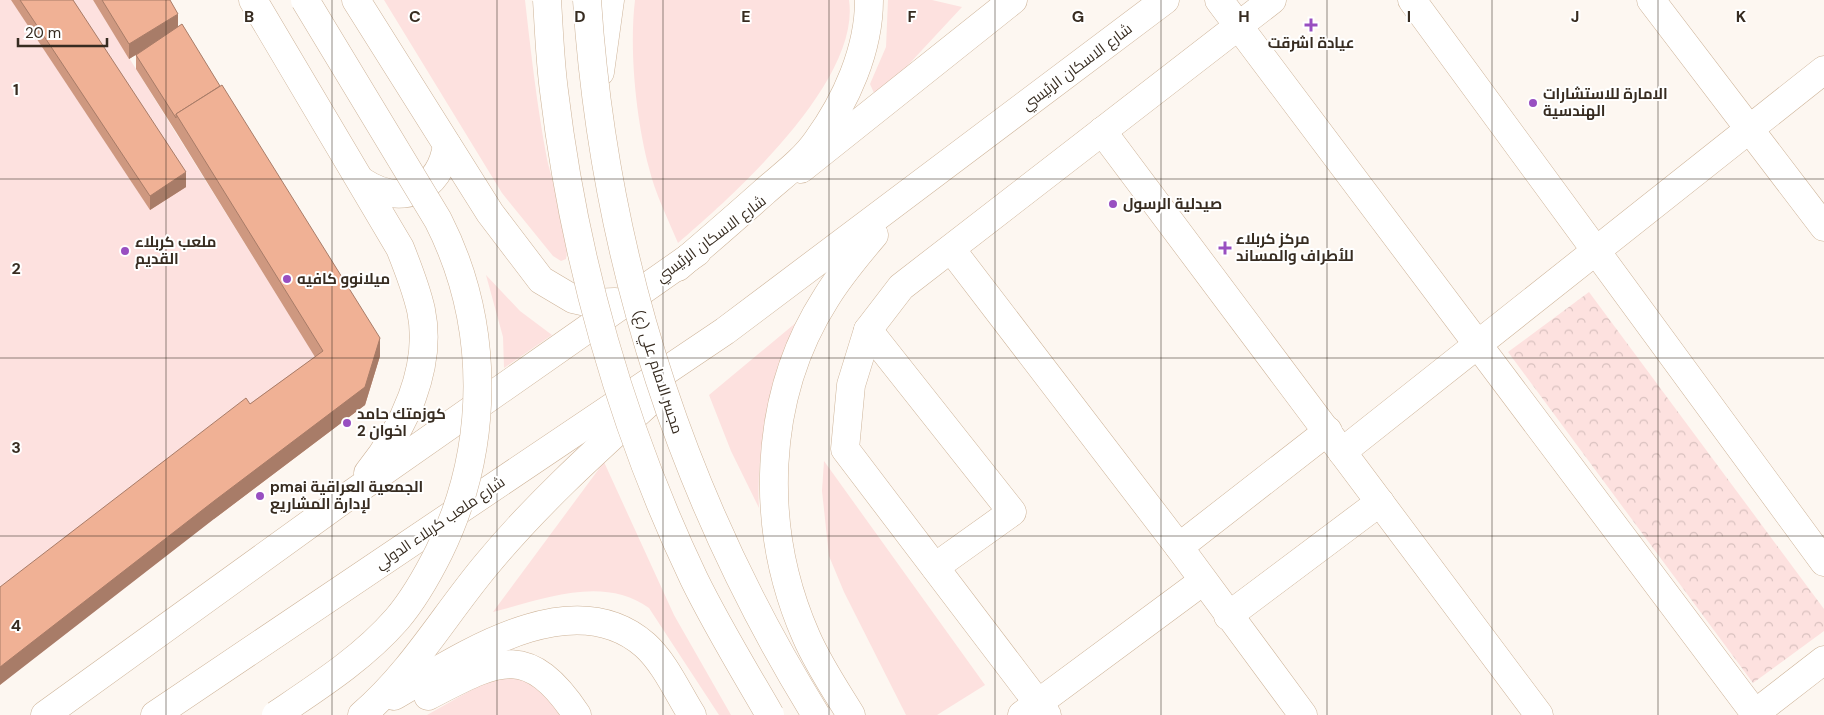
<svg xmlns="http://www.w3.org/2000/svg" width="1824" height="715" font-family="'DM Sans',Cairo,sans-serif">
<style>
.grass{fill:#fde1df}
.park{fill:url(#park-crowns)}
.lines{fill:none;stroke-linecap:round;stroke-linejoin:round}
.street-casing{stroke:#cdb398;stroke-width:29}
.primary-casing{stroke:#cdb398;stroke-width:29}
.highway-casing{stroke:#cdb398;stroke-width:29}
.street{stroke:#fff;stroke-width:28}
.primary{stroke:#fff;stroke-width:28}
.highway{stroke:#fff;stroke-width:28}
.primary-bridge-casing{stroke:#cdb398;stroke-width:29;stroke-linecap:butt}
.highway-bridge-casing{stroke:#cdb398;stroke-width:29;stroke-linecap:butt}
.primary-bridge{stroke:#fff;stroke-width:28}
.highway-bridge{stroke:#fff;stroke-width:28}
.wall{fill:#ce9880}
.shaded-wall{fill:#a87c68}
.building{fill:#f0b195;stroke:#a87c68}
.grid{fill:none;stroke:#372c21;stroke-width:1;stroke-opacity:0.55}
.poi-dot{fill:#984fc1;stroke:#fff;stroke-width:2}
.labels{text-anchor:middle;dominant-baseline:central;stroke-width:4;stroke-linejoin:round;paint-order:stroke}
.poi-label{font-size:15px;font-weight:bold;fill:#372c21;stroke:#fff;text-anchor:start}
.street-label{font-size:15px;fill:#372c21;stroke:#fff}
.grid-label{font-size:16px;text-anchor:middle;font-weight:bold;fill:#372c21;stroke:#fff;stroke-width:4;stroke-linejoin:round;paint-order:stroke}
</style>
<defs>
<pattern id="park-crowns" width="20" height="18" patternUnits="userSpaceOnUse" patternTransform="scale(1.25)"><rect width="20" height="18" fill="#fde1df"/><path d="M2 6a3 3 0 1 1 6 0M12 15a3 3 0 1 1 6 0" fill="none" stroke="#d9c1bf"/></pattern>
</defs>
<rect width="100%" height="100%" fill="#fdf7f1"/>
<g class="grass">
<polygon points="0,0 93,0 323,369 282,466 0,685"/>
<path d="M384 0H525C531 53 537 106 547 159 553 188 572 230 566 259L561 261 553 256 502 193Z"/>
<path d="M635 0H849C861 81 734 195 678 243 668 219 655 193 649 168 636 119 629 50 635 0Z"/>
<polygon points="888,0 932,0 962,7 883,92 874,93 870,84 886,47"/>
<polygon points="486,275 520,311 552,335 504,368 503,337"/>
<path d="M798 321C775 381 755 443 759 508L731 451 709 395Z"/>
<polygon points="824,461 985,685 937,715 906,715 844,592 829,556 822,491"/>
<path d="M604 462 674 615 731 715H719L649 608C603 575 544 599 493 612Z"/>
<polygon points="510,674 541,685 561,715 427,715 498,675"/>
</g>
<polygon class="park" points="1589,292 1824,609 1824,631 1753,683 1508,352"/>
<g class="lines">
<defs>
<g id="street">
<polyline points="1219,0 1756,715"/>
<polyline points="1412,0 1824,562"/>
<polyline points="1651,0 1824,227"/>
<polyline points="1102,131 1539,715"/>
<polyline points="951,249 1179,547 1303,715"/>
<polyline points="868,330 1012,512 935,567"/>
<polyline points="1342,452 1824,70"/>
<polyline points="1179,547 1328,431"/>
<polyline points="1228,616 1380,502"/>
<polyline points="1022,715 1203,581"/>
<polyline points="1047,715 845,449 851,385 868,330 901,287 1272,0"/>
<polyline points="1753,715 1824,660"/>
</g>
<g id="primary">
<path d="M253 0 400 248C408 268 416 288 421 310 433 368 403 430 368 473"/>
<polyline points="356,0 490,213 541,280 573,299 591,303 615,302"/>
<polyline points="801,169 1013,0"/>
<path d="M363 182C401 207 440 191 447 145"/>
<path d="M394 696C461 657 572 581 645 645 665 663 678 693 692 715"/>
<path d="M428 696C496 661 527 640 577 715"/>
<polyline points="45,715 347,497 697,252"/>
<polyline points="155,715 725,331 1165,0"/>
<path d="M362 715C413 671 445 614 487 564 535 506 590 456 645 406"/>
<path d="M851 715C835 689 818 664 806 636 759 529 762 398 826 298 840 275 857 255 874 235"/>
</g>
<g id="highway">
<polyline points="600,72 610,0"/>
<path d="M678 267C707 242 736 217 764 192 782 176 803 161 817 141 846 101 869 50 869 0"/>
</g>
</defs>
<use href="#street" class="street-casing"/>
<use href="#primary" class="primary-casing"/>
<use href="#highway" class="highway-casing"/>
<use href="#street" class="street"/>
<use href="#primary" class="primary"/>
<use href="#highway" class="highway"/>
<defs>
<path id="primary-bridge" d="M276 715C319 686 363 658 397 619 414 599 427 576 439 552 490 448 491 324 438 220L305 0"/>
<g id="highway-bridge">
<path d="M547 0C549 30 550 61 554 91 574 259 621 426 694 579 717 626 744 670 770 715"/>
<path d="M587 0C604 258 680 495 816 715"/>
</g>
</defs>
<use href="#primary-bridge" class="primary-bridge-casing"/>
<use href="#highway-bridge" class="highway-bridge-casing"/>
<use href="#primary-bridge" class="primary-bridge"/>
<use href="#highway-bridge" class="highway-bridge"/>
</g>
<g class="wall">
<polygon points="11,0 73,0 186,187 150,210"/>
<polygon points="93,0 170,0 178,27 380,356 365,405 214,519 250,404 315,357 176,132 136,69 136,55 149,47 129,59"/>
</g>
<g class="shaded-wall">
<polygon points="178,14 178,29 129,59 129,44"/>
<polygon points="186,172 186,187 150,210 150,196"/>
<polygon points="380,338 380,356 365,405 214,519 0,685 0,667"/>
</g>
<g class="building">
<polygon points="20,0 73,0 186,172 150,196"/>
<polygon points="102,0 170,0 178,14 129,44"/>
<polygon points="182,24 220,86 176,114 176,118 136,55"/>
<polygon points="222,85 380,338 365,387 214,501 0,667 0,587 246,398 250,404 323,351 176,114"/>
</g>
<path class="grid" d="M166 0V715M332 0V715M497 0V715M663 0V715M829 0V715M995 0V715M1161 0V715M1327 0V715M1492 0V715M1658 0V715M0 179H1824M0 358H1824M0 536H1824"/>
<g class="poi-dot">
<path d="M1308.5 17.5h5v5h5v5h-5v5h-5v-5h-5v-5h5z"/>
<circle cx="1533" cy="103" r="5"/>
<circle cx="1113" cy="204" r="5"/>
<path d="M1222.5 240.5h5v5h5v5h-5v5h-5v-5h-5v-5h5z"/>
<circle cx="125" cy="251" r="5"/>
<circle cx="287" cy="279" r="5"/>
<circle cx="347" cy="423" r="5"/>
<circle cx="260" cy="496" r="5"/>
</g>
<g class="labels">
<g class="poi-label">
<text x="1311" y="43" text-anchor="middle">عيادة اشرقت</text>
<text x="1543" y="94">الامارة للاستشارات<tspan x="1543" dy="17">الهندسية</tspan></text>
<text x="1123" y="204">صيدلية الرسول</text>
<text x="1236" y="239">مركز كربلاء<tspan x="1236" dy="17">للأطراف والمساند</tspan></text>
<text x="135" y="242">ملعب كربلاء<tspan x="135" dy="17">القديم</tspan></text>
<text x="297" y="279">ميلانوو كافيه</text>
<text x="357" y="414">كوزمتك حامد<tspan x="357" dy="17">اخوان 2</tspan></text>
<text x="270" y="487">pmai الجمعية العراقية<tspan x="270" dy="17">لإدارة المشاريع</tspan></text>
</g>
<g class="street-label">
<text transform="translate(1077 67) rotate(-37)">شارع الاسكان الرئيسي</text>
<text transform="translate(711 239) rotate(-37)">شارع الاسكان الرئيسي</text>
<text transform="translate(658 372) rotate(72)">مجسر الامام علي (ع)</text>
<text transform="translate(440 523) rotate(-34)">شارع ملعب كربلاء الدولي</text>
</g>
</g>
<g class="grid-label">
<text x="249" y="22">B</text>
<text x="415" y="22">C</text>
<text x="580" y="22">D</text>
<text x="746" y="22">E</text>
<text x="912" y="22">F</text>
<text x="1078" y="22">G</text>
<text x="1244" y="22">H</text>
<text x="1409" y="22">I</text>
<text x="1575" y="22">J</text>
<text x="1741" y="22">K</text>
<text x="16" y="95">1</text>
<text x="16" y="274">2</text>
<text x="16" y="453">3</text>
<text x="16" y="631">4</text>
</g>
<path d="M18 38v8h89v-8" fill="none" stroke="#372c21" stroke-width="2.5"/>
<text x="25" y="38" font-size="15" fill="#372c21" stroke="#ffffff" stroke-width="4" paint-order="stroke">20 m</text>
</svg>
